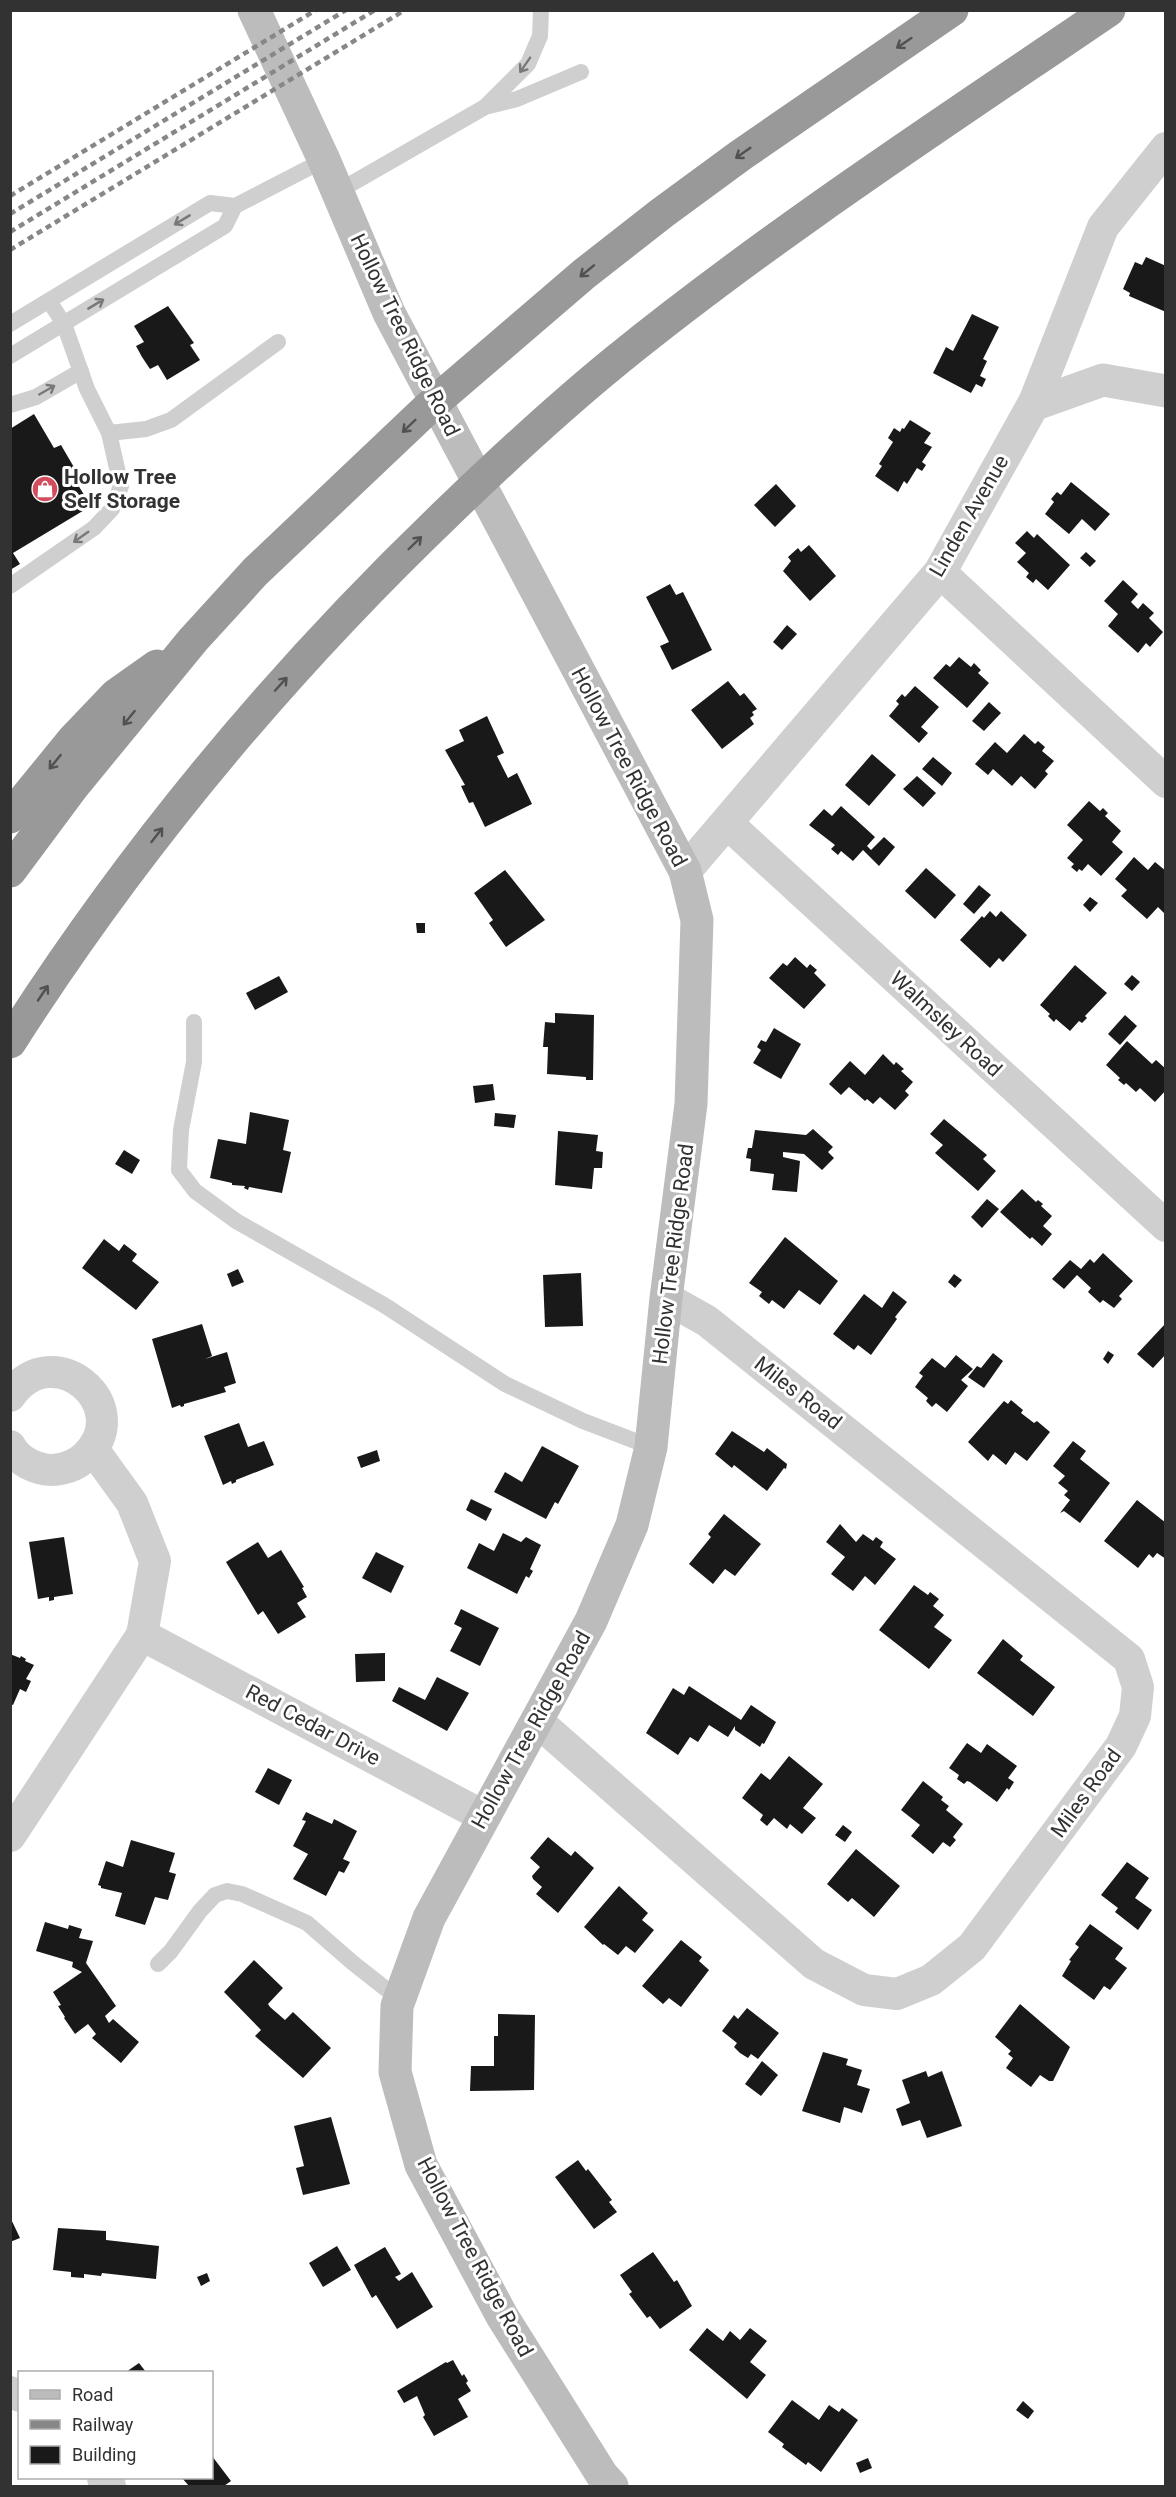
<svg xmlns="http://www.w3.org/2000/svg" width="1176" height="2497" font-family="Roboto,sans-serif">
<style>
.building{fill:#191919}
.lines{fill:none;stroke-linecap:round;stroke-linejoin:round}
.service{stroke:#cfcfcf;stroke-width:16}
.minor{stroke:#cfcfcf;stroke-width:32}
.tertiary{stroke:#cfcfcf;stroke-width:33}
.secondary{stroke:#bcbcbc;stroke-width:33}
.motorway{stroke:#999;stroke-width:33}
.rail{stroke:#878787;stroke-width:4.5;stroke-dasharray:6 4.5;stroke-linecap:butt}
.oneway{stroke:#515151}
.oneway2{stroke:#797979}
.labels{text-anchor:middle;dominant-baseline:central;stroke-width:6;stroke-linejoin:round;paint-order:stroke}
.street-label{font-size:21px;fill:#323232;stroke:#fff}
.poi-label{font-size:21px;font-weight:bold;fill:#323232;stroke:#fff;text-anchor:start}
</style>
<rect width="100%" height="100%" fill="#fff"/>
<g class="building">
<polygon points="1146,257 1166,266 1166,312 1129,296 1130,293 1123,289 1135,262 1142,265"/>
<polygon points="168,306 194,343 190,345 200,360 167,380 158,365 150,369 142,357 136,346 144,342 134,326"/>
<polygon points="972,314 999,327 983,359 987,361 980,376 986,379 982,387 976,384 971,393 933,373 946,347 953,351"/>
<polygon points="34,414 54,448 61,445 75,469 70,472 91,506 13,553 20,564 10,570 10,429"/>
<polygon points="910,420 931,433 924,443 932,447 922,462 926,465 922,471 917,468 907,484 904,481 898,492 875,476 882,466 879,464 893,442 888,438 894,428 900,432 902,428 904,429"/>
<polygon points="1071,482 1110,514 1095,531 1082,519 1069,534 1045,514 1054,502 1051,499 1057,492 1061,495"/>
<polygon points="776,484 796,506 775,527 754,505"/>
<polygon points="1027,531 1034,538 1037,534 1070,565 1048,590 1036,579 1033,583 1026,577 1029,573 1017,562 1026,553 1015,543"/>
<polygon points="809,545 836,576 810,601 783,571 791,561 788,557 798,548 801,552"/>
<polygon points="1086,552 1096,561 1090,567 1080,558"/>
<polygon points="1123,580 1138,594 1131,602 1138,609 1143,603 1154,613 1149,618 1163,632 1150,647 1146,643 1138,653 1108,626 1118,614 1104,601"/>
<polygon points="670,584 676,595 683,592 712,650 672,670 660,646 669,642 646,597"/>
<polygon points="787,625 797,634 782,650 773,642"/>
<polygon points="959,657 971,667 974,663 981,670 978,673 989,683 967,708 933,678 946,664 950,667"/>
<polygon points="728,681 740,696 744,693 757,709 752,712 754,715 750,718 754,724 722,749 691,710"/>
<polygon points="915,686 939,707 921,727 928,733 919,743 889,716 899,704 896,701 902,694 905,697"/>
<polygon points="989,702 1001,713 984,731 972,721"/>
<polygon points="487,716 504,753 497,756 508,778 517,773 532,804 485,827 473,802 469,803 461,786 465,785 445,750 464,741 459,730"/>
<polygon points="1024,734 1035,744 1038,741 1045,747 1042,751 1054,761 1045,771 1048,774 1035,789 1021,776 1012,786 993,769 988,775 975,764 995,742 1007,753"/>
<polygon points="872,754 896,775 869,806 845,785"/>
<polygon points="933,757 952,773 942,786 922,769"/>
<polygon points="917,776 936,793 923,807 903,789"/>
<polygon points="1089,801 1100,811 1103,808 1108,813 1105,816 1121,831 1112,842 1123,852 1101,876 1088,864 1082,871 1079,869 1077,872 1071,867 1074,864 1067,858 1083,840 1067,825"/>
<polygon points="841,806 875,837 867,846 871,850 884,837 895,847 879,866 863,850 853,861 841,851 838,855 831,849 835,845 809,825 824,809 832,816"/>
<polygon points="1134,857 1148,870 1155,862 1166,871 1164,913 1158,907 1147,919 1121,896 1127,890 1115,879"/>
<polygon points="926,868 956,895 935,919 905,891"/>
<polygon points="505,870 545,920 506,947 489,923 493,920 474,893"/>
<polygon points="979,885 991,895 974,914 963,904"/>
<polygon points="1090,897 1098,903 1090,912 1083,905"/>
<polygon points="990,911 996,917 1001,911 1027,935 1003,962 999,958 990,968 960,940 982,916 984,918"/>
<polygon points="416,923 425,923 425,933 417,933"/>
<polygon points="795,957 807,968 810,964 817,970 814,973 826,985 804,1009 769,978 783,963 787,966"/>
<polygon points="1075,965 1107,993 1085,1016 1087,1018 1082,1023 1079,1021 1070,1031 1056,1019 1054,1022 1048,1016 1050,1014 1040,1005"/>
<polygon points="1132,975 1140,982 1132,991 1124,984"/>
<polygon points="279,976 288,992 255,1010 246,993"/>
<polygon points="555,1013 594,1015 593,1080 586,1080 586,1077 547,1074 548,1047 543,1047 545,1022 555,1023"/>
<polygon points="1125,1015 1137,1026 1120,1045 1108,1034"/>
<polygon points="774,1028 801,1044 781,1079 753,1063 761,1050 757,1047 761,1040 766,1042"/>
<polygon points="1127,1041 1152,1064 1156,1060 1166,1069 1166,1090 1155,1102 1140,1088 1136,1092 1126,1083 1124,1085 1118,1080 1120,1078 1106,1065"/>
<polygon points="883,1054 894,1065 896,1062 904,1069 901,1071 913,1082 905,1091 909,1095 895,1110 880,1097 873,1104 867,1099 865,1101 849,1087 841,1095 829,1084 850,1061 865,1075"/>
<polygon points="493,1084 495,1100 475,1103 473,1086"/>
<polygon points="250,1112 289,1120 283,1150 291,1152 282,1193 249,1187 248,1190 244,1188 245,1186 232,1185 232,1183 210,1178 218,1139 246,1144"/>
<polygon points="495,1113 516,1115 514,1128 494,1126"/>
<polygon points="944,1119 981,1150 987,1155 983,1159 996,1171 978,1191 935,1153 943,1145 930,1134"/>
<polygon points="813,1129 833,1147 828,1152 834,1158 822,1170 804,1154 783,1152 783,1157 800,1161 797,1192 772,1190 774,1174 750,1171 751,1159 746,1158 748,1148 752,1148 755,1130 806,1135"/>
<polygon points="558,1131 598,1135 596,1151 603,1152 602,1168 594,1168 592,1189 555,1185"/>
<polygon points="124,1150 140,1160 132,1174 115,1164"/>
<polygon points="1022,1189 1036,1202 1038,1200 1043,1204 1041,1206 1052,1216 1043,1226 1052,1234 1042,1246 1032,1237 1030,1239 1000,1212"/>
<polygon points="987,1199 999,1209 982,1228 971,1217"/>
<polygon points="785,1237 838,1281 820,1305 799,1290 784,1309 772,1300 769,1304 759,1296 762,1292 749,1283"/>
<polygon points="104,1239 119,1251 124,1244 137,1254 132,1261 159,1282 136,1310 82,1268"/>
<polygon points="1103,1253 1133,1281 1119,1296 1122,1299 1114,1308 1103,1300 1100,1303 1088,1292 1091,1288 1077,1275 1064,1289 1052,1279 1070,1260 1081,1269 1090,1259 1094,1263"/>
<polygon points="238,1269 244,1282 232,1287 227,1274"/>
<polygon points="581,1273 583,1326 545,1327 543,1275"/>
<polygon points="954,1274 962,1280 955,1288 948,1282"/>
<polygon points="893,1291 907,1302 895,1317 897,1319 871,1355 858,1345 854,1350 833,1334 864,1294 882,1308"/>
<polygon points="1166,1323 1166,1354 1153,1368 1137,1354"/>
<polygon points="202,1324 212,1356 205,1359 227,1352 236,1383 224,1387 226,1392 184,1404 184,1406 181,1407 180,1405 172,1408 152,1339"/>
<polygon points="1108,1351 1114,1355 1108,1364 1103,1359"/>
<polygon points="993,1353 1003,1361 984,1388 968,1377 977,1366 981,1368"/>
<polygon points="956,1355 973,1369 961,1380 968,1386 947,1412 936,1403 932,1407 926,1401 928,1398 915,1387 923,1376 919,1373 932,1358 945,1368"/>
<polygon points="1011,1400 1023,1410 1021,1413 1034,1423 1037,1421 1050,1432 1027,1461 1015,1452 1006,1465 993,1454 988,1461 968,1442 1004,1401 1008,1404"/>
<polygon points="239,1423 248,1447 264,1441 274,1465 236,1480 236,1482 232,1484 231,1481 223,1485 204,1436"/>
<polygon points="732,1431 764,1452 767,1448 787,1464 786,1469 784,1468 767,1491 734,1465 732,1468 715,1454"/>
<polygon points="1073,1441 1086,1451 1080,1459 1110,1483 1080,1523 1064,1511 1060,1513 1070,1500 1064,1495 1068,1491 1058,1483 1065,1476 1053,1466"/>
<polygon points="542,1446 579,1466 558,1504 555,1502 546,1519 494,1492 505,1472 522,1482"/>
<polygon points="377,1450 380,1461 361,1468 357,1457"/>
<polygon points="471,1499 492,1509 486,1521 466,1510"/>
<polygon points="1137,1500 1166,1523 1166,1559 1157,1553 1153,1558 1149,1554 1138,1568 1104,1541"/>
<polygon points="724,1514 761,1544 735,1576 725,1569 713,1584 689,1564 711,1537 708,1534"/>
<polygon points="840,1524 856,1542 863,1534 873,1541 876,1537 883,1542 880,1547 896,1559 875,1585 865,1576 853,1591 831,1574 845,1557 826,1542"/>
<polygon points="503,1533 521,1542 526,1537 541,1545 530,1569 533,1571 529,1578 526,1576 517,1594 467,1568 479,1543 494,1551"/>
<polygon points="64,1537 73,1594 54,1597 54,1600 49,1601 49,1597 38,1599 29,1542"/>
<polygon points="258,1542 268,1558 281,1550 304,1587 302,1588 307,1597 297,1603 306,1617 278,1634 263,1611 258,1615 226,1562"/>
<polygon points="376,1552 404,1566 391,1593 362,1578"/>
<polygon points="914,1585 928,1595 930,1592 939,1599 933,1606 944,1615 934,1627 952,1640 929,1669 879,1630"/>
<polygon points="461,1609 499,1628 480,1666 450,1651 462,1628 454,1624"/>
<polygon points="1003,1639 1023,1656 1020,1660 1055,1687 1033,1716 977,1673"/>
<polygon points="385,1653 385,1681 356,1682 355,1654"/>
<polygon points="10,1654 20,1658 21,1656 26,1659 25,1661 34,1665 26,1679 31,1681 26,1692 20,1689 13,1705 10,1704"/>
<polygon points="437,1677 469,1693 447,1731 392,1701 399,1687 425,1700"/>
<polygon points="689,1686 741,1720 751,1705 776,1722 764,1744 762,1743 760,1747 735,1730 735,1726 728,1737 709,1725 698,1742 690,1737 678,1755 646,1733 673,1688 684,1695"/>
<polygon points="967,1743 981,1753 987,1744 1017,1766 1008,1778 1014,1782 1009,1790 1007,1788 997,1802 970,1782 967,1781 964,1784 957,1779 959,1775 949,1768"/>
<polygon points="789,1756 823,1784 803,1808 816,1818 802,1834 790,1824 787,1829 774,1818 767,1826 760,1820 763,1815 742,1798 761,1773 770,1780"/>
<polygon points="268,1768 292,1780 279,1805 255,1792"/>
<polygon points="923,1781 943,1797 941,1800 949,1806 946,1810 963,1824 953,1837 956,1840 950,1847 943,1842 933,1854 911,1836 920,1825 901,1810"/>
<polygon points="306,1812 332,1824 334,1819 357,1831 343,1859 350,1862 344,1873 339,1871 326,1896 293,1879 308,1854 293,1846 306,1821 302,1820"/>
<polygon points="843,1825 852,1832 845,1842 835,1835"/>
<polygon points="548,1837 571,1856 575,1851 594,1868 558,1913 536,1894 542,1887 533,1879 532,1876 540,1867 530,1858"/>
<polygon points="131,1840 175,1853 169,1872 176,1874 168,1900 155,1897 145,1925 115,1916 122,1893 101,1888 101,1886 98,1885 106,1861 123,1867"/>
<polygon points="856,1849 900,1886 874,1917 852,1898 848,1902 827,1884"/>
<polygon points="1127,1862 1149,1878 1135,1898 1152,1910 1138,1930 1115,1912 1118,1908 1101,1895"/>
<polygon points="619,1886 648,1913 642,1920 654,1930 635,1953 626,1946 618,1955 604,1944 603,1945 584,1927"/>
<polygon points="45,1922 68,1929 69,1925 82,1929 79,1938 93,1941 86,1963 116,2006 105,2016 109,2023 113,2019 139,2042 121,2063 92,2038 96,2034 88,2024 75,2034 64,2018 65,2017 58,2006 61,2005 53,1992 82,1972 72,1967 73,1962 36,1951"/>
<polygon points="1090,1924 1123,1948 1115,1959 1127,1968 1110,1990 1104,1986 1094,2000 1062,1976 1071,1961 1069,1960 1079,1947 1075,1944"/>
<polygon points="681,1940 702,1957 699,1961 709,1970 681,2007 669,1998 663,2004 642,1986"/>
<polygon points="254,1960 283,1988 268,2004 270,2007 285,2020 293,2012 331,2048 303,2078 255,2036 261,2030 224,1992"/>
<polygon points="1020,2004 1070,2047 1053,2081 1049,2081 1040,2075 1031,2087 1006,2068 1013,2058 1008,2054 1011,2051 995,2037"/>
<polygon points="747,2008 779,2033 758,2059 751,2054 748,2058 740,2053 734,2047 737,2043 722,2031 734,2015 738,2019"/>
<polygon points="498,2014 535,2015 534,2090 470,2091 471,2066 494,2066 494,2036 498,2036"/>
<polygon points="823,2052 848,2059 846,2065 862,2070 857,2085 870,2089 862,2113 844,2107 840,2123 802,2111"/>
<polygon points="762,2061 778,2075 761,2096 745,2084"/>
<polygon points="926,2071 928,2077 942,2071 962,2126 927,2138 920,2120 902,2126 896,2109 910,2103 902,2080"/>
<polygon points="331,2117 350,2184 303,2195 296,2168 304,2166 294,2126"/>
<polygon points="578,2160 586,2171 588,2169 612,2200 609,2202 617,2212 594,2229 555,2177"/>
<polygon points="10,2217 20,2238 10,2242"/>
<polygon points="58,2228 106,2231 106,2240 159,2246 156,2279 102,2273 101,2276 84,2274 84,2278 71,2277 71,2272 53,2270"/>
<polygon points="337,2246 351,2270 323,2287 309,2263"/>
<polygon points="385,2247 401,2274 395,2277 399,2281 412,2272 433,2307 397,2329 376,2295 372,2298 354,2265"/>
<polygon points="653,2252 674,2282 677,2280 692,2306 660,2329 650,2316 647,2318 629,2294 632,2292 620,2275"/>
<polygon points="207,2273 210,2281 201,2286 197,2277"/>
<polygon points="707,2328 723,2341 730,2331 740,2340 750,2328 767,2341 750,2362 766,2375 747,2399 689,2350"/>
<polygon points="453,2360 462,2376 464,2374 468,2381 466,2383 471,2391 458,2399 468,2417 434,2436 423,2417 425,2415 417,2396 404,2403 397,2391 446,2362 447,2363"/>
<polygon points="139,2363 146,2372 126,2372"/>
<polygon points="792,2400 819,2420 829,2405 839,2412 842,2408 858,2420 821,2472 808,2462 806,2465 782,2447 784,2444 768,2432"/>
<polygon points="1023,2401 1034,2411 1028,2419 1016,2410"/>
<polygon points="212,2456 231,2481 224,2486 189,2486 182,2478 212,2478"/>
<polygon points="868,2458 872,2468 860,2473 856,2463"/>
</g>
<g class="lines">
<g class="service">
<polyline points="489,106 517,99 581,72"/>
<polyline points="337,192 485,107 528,64 540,36 541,10"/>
<polyline points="10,324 210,203 235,206 324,160"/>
<polyline points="10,356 225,226 235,206"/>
<polyline points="10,405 36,397 81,371"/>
<polyline points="109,433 146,429 171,420 278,342"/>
<polyline points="10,586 94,528 112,509 121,486 109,433 87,389 64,324 49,301"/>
<polyline points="194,1022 194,1062 181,1130 179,1170 195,1191 236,1221 384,1305 505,1384 583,1421 651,1447"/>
<polyline points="158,1964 171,1951 200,1911 215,1895 227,1891 242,1894 307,1923 353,1963 400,2000"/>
</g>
<g class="minor">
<polyline points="1033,405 1103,227 1166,148"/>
<polyline points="940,572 1166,782"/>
<polyline points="727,823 1166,1226"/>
<path d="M10 1396C53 1334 137 1406 86 1456 77 1465 66 1469 53 1470 36 1470 18 1461 10 1446"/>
<polyline points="93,1449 132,1503 155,1561 142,1635"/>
<polyline points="537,1721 814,1964 864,1990 897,1994 931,1980 972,1947 1121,1746 1135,1716 1138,1687 1129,1659 707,1321 666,1298"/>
<polyline points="10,1836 142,1635 483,1816"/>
<polyline points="10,2392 20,2396"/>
<polyline points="103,2478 110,2486"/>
</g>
<polyline class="tertiary" points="685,871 940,572 1033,405 1103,380 1166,391"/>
<polyline class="secondary" points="254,10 324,160 389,313 685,871 697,920 691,1104 666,1298 651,1447 632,1525 591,1621 429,1918 397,2006 395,2072 421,2165 502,2316 602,2475 612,2486"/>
<g class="motorway">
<polyline points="10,817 73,740 116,695 157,666"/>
<polyline points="10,871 74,785 193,640 255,572 429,407 584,274 662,213 741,155 952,10"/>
<path d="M10 1042C134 848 282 671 447 513 502 460 558 408 617 360 774 233 943 123 1109 10"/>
</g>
<g class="rail">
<polyline points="10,196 316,10"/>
<polyline points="10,214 346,10"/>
<polyline points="10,232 375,10"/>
<polyline points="10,250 405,10"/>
</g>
</g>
<defs><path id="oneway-shaft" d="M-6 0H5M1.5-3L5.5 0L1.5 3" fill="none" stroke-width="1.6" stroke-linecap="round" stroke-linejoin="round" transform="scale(1.5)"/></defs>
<g class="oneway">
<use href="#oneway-shaft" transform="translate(904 43) rotate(146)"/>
<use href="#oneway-shaft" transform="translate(743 153) rotate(145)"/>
<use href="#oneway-shaft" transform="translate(587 271) rotate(141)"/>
<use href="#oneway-shaft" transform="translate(409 426) rotate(136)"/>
<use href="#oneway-shaft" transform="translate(415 543) rotate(-44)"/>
<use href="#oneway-shaft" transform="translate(281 684) rotate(-48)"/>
<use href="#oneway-shaft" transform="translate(129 718) rotate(129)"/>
<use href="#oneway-shaft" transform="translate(55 762) rotate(129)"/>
<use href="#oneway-shaft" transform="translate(157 835) rotate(-52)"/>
<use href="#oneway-shaft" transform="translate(43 993) rotate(-56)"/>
</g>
<g class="oneway2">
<use href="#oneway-shaft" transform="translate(525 65) rotate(125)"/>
<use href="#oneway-shaft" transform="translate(182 220) rotate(149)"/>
<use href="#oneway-shaft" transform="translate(96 304) rotate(-31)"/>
<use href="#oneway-shaft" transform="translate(47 390) rotate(-30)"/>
<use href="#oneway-shaft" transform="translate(81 537) rotate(145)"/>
</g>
<defs>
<symbol id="shop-disc" viewBox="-11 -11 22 22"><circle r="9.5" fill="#d24c5e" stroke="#fff"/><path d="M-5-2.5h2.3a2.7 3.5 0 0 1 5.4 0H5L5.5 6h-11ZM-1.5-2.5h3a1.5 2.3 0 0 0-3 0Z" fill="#fff"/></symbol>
</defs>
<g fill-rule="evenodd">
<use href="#shop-disc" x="30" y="474" width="30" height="30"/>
</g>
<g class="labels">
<g class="street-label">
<text transform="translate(405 335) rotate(64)">Hollow Tree Ridge Road</text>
<text transform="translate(969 516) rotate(-60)">Linden Avenue</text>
<text transform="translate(629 767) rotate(62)">Hollow Tree Ridge Road</text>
<text transform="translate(946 1024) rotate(43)">Walmsley Road</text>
<text transform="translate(673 1254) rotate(-83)">Hollow Tree Ridge Road</text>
<text transform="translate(798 1393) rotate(38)">Miles Road</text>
<text transform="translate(313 1725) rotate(28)">Red Cedar Drive</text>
<text transform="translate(531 1730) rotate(-61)">Hollow Tree Ridge Road</text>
<text transform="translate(1086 1793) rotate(-54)">Miles Road</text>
<text transform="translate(475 2257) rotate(62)">Hollow Tree Ridge Road</text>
</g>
<g class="poi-label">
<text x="64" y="477">Hollow Tree<tspan x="64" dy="24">Self Storage</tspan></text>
</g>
</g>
<rect width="1176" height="2497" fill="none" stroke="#323232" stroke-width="24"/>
<rect x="18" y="2371" width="195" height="108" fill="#ffffff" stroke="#adadad" stroke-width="1.5"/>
<rect x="30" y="2390" width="30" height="9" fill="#bcbcbc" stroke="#adadad" stroke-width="1.5"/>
<text x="72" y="2401" font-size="18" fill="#323232">Road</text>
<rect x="30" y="2420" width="30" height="9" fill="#878787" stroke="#adadad" stroke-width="1.5"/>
<text x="72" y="2431" font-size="18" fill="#323232">Railway</text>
<rect x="30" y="2446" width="30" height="18" fill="#191919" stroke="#adadad" stroke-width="1.5"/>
<text x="72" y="2461" font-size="18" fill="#323232">Building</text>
</svg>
